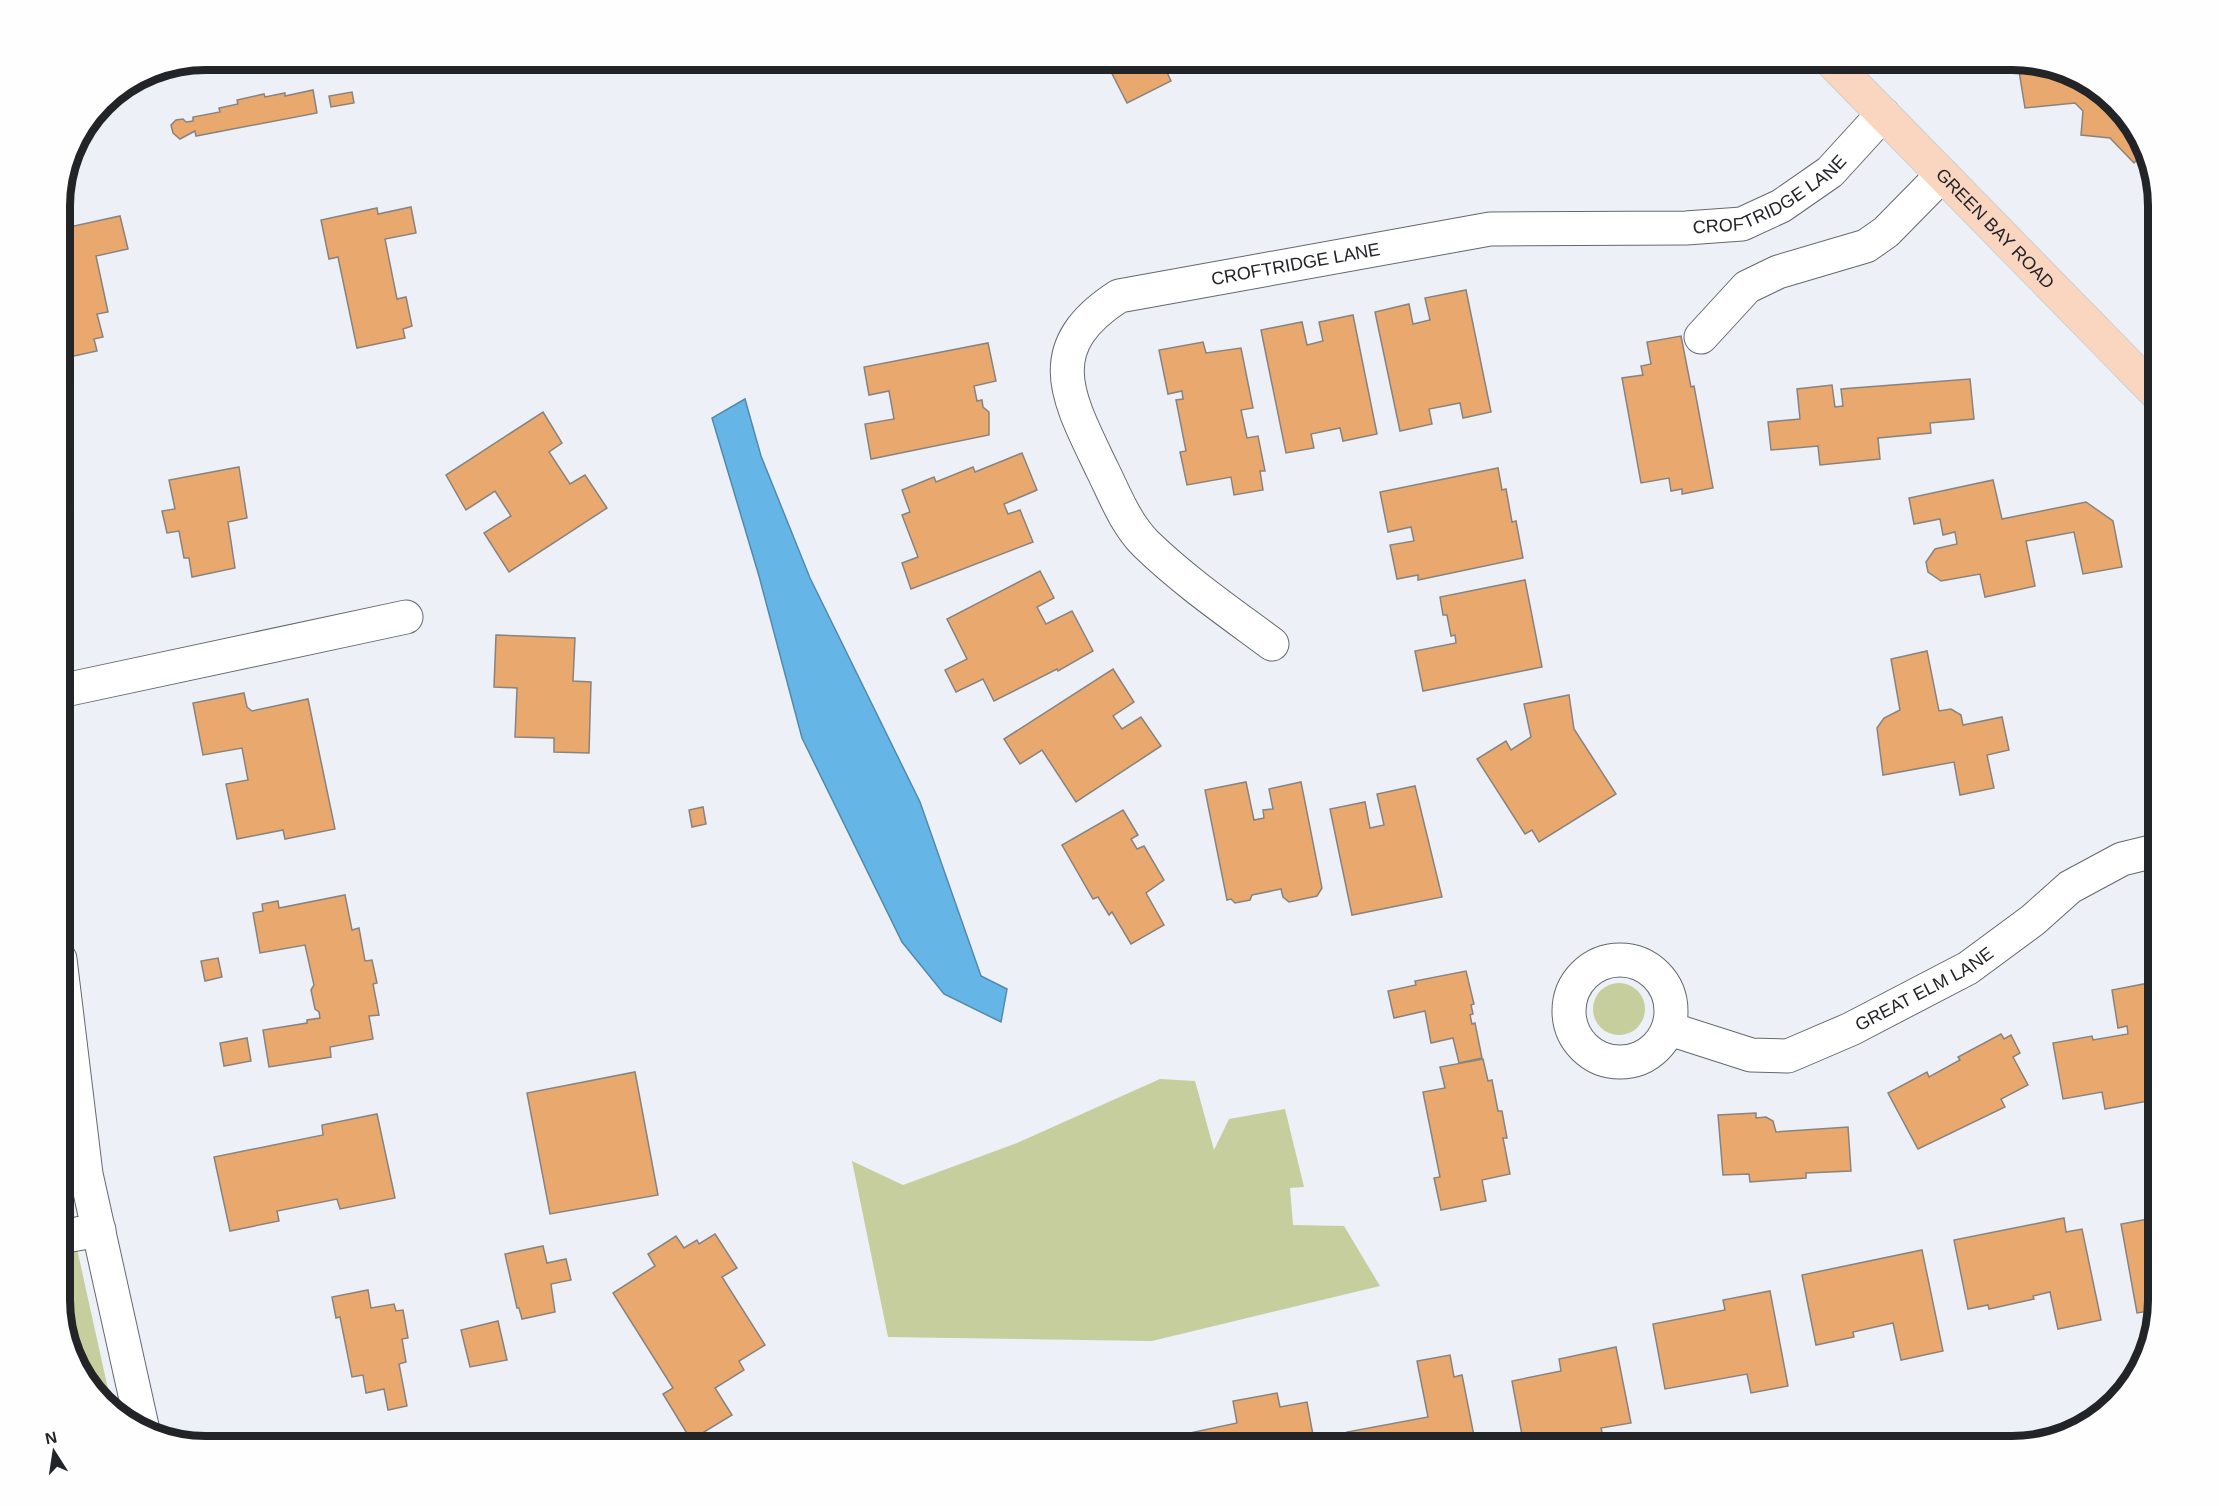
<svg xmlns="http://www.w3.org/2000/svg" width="2219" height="1506" font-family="Helvetica,sans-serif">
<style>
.green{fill:#c5ce9c}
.water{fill:#65b6e7;stroke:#518aad;stroke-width:1.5}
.building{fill:#e9a96e;stroke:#88837e;stroke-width:1.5}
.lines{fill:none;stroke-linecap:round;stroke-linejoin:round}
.minor-casing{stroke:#65686e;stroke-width:35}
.major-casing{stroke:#cfcfcf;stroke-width:35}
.minor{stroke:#fff;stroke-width:33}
.major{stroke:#fad6c1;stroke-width:33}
.labels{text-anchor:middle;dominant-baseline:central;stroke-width:4.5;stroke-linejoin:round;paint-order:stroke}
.street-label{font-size:18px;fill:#232427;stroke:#fefefe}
.rim{fill:none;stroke:#232427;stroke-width:8}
</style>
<rect width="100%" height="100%" fill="#eef0f7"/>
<g class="green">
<circle cx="1619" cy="1009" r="26"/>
<polygon points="1160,1079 1195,1081 1214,1150 1229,1119 1285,1109 1304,1187 1290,1188 1293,1225 1344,1226 1380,1286 1152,1341 888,1337 852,1161 903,1185 1017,1143"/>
<polygon points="60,1172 112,1407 80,1372 60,1308"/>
</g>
<polygon class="water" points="745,399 761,456 810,578 920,802 981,976 1007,989 1001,1022 944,994 902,942 802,738 759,576 712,418"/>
<g class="building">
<polygon points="1105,60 1161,60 1171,81 1127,103"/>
<polygon points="2038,68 2094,85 2144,142 2146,151 2134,163 2110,138 2081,135 2083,111 2075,103 2025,108 2019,71"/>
<polygon points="313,90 317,113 196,136 195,131 180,139 173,133 171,125 176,120 183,119 186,122 193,121 193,117 220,112 219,108 238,104 237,100 264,94 265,97 285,93 285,96"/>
<polygon points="352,92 354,103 331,107 329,96"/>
<polygon points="411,207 416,233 385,239 397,299 406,297 412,326 403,329 405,338 357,348 338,257 329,259 321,220 377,208 378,214"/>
<polygon points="120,216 128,249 96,256 108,312 97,314 103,337 94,339 97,351 60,359 60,229"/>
<polygon points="1466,290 1491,412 1463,418 1460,403 1429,409 1432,424 1400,431 1375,312 1409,304 1413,324 1430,320 1425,298"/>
<polygon points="1353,315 1377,434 1343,441 1340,428 1311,434 1314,448 1286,453 1261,330 1302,322 1307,345 1323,341 1319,322"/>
<polygon points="1681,336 1691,387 1694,386 1713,488 1682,494 1682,489 1671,491 1669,478 1641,483 1622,378 1643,375 1641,366 1651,364 1647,342"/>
<polygon points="1203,342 1206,353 1241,348 1253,408 1241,410 1247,438 1258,436 1265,471 1260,471 1263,490 1234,495 1231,477 1187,485 1180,452 1186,451 1176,400 1183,399 1182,391 1168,394 1159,350"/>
<polygon points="988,343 996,381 974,386 977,401 982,400 983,407 989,412 989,435 871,459 865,424 894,419 889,391 869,395 864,367"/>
<polygon points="1970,379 1974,419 1930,423 1931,433 1878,438 1880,459 1820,465 1818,446 1771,450 1768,422 1800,419 1797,389 1832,385 1835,407 1843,406 1841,389"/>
<polygon points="543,412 562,443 549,452 570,484 585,475 607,508 509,572 484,533 511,516 495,491 466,510 446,475"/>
<polygon points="1022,453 1037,490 1004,504 1008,514 1020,510 1033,542 911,589 902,563 918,557 902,515 910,512 902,490 934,477 936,482 973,467 975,472"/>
<polygon points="239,467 247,518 228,522 235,568 192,577 189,558 184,558 179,531 167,533 162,511 175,509 169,480"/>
<polygon points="1498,468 1502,490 1506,489 1512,522 1516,521 1523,558 1418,580 1418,575 1397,579 1390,545 1414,541 1411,527 1388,532 1380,492"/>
<polygon points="1993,480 2002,519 2086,502 2113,521 2122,567 2083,574 2074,532 2026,541 2035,586 1985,597 1980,574 1941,581 1928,572 1926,562 1935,549 1957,544 1955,532 1943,535 1940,519 1914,524 1909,498"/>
<polygon points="1040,571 1054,598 1037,607 1046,624 1072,611 1093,651 1058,671 1057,669 994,701 983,679 956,692 945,670 967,659 947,619"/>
<polygon points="1525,580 1542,667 1423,691 1415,651 1456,643 1455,635 1451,636 1447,615 1443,615 1440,597"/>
<polygon points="496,635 575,638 573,681 591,682 589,753 554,752 554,738 515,737 517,688 494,687"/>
<polygon points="1927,651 1939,711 1951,709 1961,715 1963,725 2002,717 2009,750 1987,755 1994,788 1960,795 1954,762 1883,775 1877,728 1884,718 1900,710 1891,659"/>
<polygon points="1113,669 1134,702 1113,716 1122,729 1141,717 1161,746 1076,802 1042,750 1020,764 1004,739"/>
<polygon points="244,693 247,707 252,711 308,699 335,829 285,839 283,830 237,839 226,784 248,780 242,748 203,755 193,703"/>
<polygon points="1569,695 1574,729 1616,794 1539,842 1532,830 1525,834 1477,759 1506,741 1511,750 1531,737 1524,704"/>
<polygon points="1246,782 1254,820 1264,818 1263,810 1273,809 1269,789 1301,782 1322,888 1317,896 1289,902 1283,897 1281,889 1252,895 1250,900 1235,903 1231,899 1227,900 1205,790"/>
<polygon points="1415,786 1442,897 1352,915 1330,809 1365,802 1370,828 1384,825 1377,794"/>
<polygon points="703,807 706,824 692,827 689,810"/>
<polygon points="1123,810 1138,835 1131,839 1137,849 1144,846 1164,880 1146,893 1164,925 1131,944 1112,912 1109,915 1098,897 1093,899 1062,845"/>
<polygon points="345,895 352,930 359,928 365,961 372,960 377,983 373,984 379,1015 369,1016 373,1039 330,1047 331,1057 269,1067 263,1030 307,1023 307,1020 320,1018 319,1012 315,1009 311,990 314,985 305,945 260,953 253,913 263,911 262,904 278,901 279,908"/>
<polygon points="218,958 222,977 205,981 201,961"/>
<polygon points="1466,971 1474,1004 1471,1005 1473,1014 1470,1015 1472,1024 1475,1023 1482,1058 1459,1063 1453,1038 1431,1043 1425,1011 1394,1018 1388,991 1416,985 1415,981"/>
<polygon points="2154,982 2159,1007 2159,1099 2105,1109 2102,1092 2063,1099 2053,1043 2092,1036 2093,1040 2128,1034 2127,1026 2118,1028 2112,990"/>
<polygon points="2001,1034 2004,1039 2011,1035 2020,1053 2013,1057 2028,1085 2001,1099 2005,1107 1918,1149 1888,1093 1927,1072 1929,1077 1960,1060 1958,1057"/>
<polygon points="247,1038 251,1061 224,1066 220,1043"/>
<polygon points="1483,1059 1488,1081 1492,1080 1498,1111 1502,1111 1507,1138 1503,1138 1510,1174 1482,1180 1486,1201 1441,1210 1434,1178 1440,1177 1423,1092 1445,1088 1440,1067"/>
<polygon points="635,1072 658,1195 550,1214 527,1093"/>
<polygon points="1756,1113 1756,1118 1766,1117 1773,1121 1776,1132 1848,1127 1851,1171 1806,1173 1806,1178 1750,1182 1749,1174 1723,1175 1718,1115"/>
<polygon points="377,1114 395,1198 340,1209 337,1199 277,1211 279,1221 230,1231 214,1157 323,1135 322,1125"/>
<polygon points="2159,1217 2159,1299 2156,1310 2137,1313 2121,1224"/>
<polygon points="2064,1218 2066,1232 2082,1229 2101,1320 2058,1329 2050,1292 2033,1296 2034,1299 1989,1309 1988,1305 1968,1309 1954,1240"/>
<polygon points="715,1234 737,1268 722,1277 765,1345 739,1361 744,1370 715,1388 732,1415 691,1440 663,1394 673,1388 613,1293 655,1266 648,1254 676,1236 684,1248 697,1240 699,1244"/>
<polygon points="543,1246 547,1263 566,1259 571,1280 551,1284 555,1312 522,1319 519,1308 517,1308 505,1254"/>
<polygon points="1922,1250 1943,1351 1901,1360 1893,1323 1853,1332 1854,1337 1816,1345 1802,1275"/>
<polygon points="368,1290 371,1308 394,1304 396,1311 403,1310 408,1338 402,1339 406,1362 399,1364 407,1406 388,1410 384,1389 366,1393 363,1375 352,1377 340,1317 336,1318 332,1297"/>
<polygon points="1770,1291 1788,1386 1751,1393 1747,1374 1665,1389 1653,1324 1725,1310 1723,1300"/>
<polygon points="498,1321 507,1360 470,1367 461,1330"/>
<polygon points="1616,1347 1631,1423 1601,1428 1603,1436 1524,1446 1512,1381 1561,1371 1559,1359"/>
<polygon points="1450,1355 1454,1377 1462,1375 1476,1446 1350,1446 1347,1432 1428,1417 1417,1361"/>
<polygon points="1277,1393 1280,1407 1307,1402 1315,1446 1187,1446 1185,1434 1237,1423 1233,1401"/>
</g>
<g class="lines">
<defs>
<g id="minor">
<polyline points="1701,337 1747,287 1778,272 1866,246 1886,232 1942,175"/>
<path id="s1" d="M1272 644C1229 612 1184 581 1146 544 1125 523 1115 495 1102 469 1068 398 1038 348 1119 296L1490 229 1686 228 1742 224 1781 206 1830 172 1883 114"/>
<polyline points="60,691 406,617"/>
<polyline points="60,959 86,1174 142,1426"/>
<circle cx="1620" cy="1011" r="51"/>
<path id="s2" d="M1670 1029 1751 1055 1788 1056 1851 1029 1968 968 2033 920 2070 887 2122 859 2159 850"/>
<polyline points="60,1237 99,1230"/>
</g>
<g id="major">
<path id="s3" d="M1830 60 2159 396"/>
</g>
</defs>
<use href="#minor" class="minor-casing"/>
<use href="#major" class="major-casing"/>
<use href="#minor" class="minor"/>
<use href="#major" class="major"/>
</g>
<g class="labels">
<g class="street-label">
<text stroke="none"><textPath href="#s1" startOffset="1114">CROFTRIDGE LANE</textPath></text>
<text stroke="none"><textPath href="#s3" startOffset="236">GREEN BAY ROAD</textPath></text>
<text stroke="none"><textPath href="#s1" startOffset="628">CROFTRIDGE LANE</textPath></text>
<text stroke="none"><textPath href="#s2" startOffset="274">GREAT ELM LANE</textPath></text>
</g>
</g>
<path d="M0 0H2219V1506H0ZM206 70H2012A136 136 0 0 1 2148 206V1300A136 136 0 0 1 2012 1436H206A136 136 0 0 1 70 1300V206A136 136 0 0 1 206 70Z" fill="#fefefe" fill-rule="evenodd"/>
<path class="rim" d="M206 70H2012A136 136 0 0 1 2148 206V1300A136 136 0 0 1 2012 1436H206A136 136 0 0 1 70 1300V206A136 136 0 0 1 206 70Z"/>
<g transform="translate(54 1452) rotate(348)" stroke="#fefefe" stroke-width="4.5" paint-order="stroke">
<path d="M0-4.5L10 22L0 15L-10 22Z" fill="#232427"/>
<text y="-9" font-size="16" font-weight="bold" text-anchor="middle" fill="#232427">N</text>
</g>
</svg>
